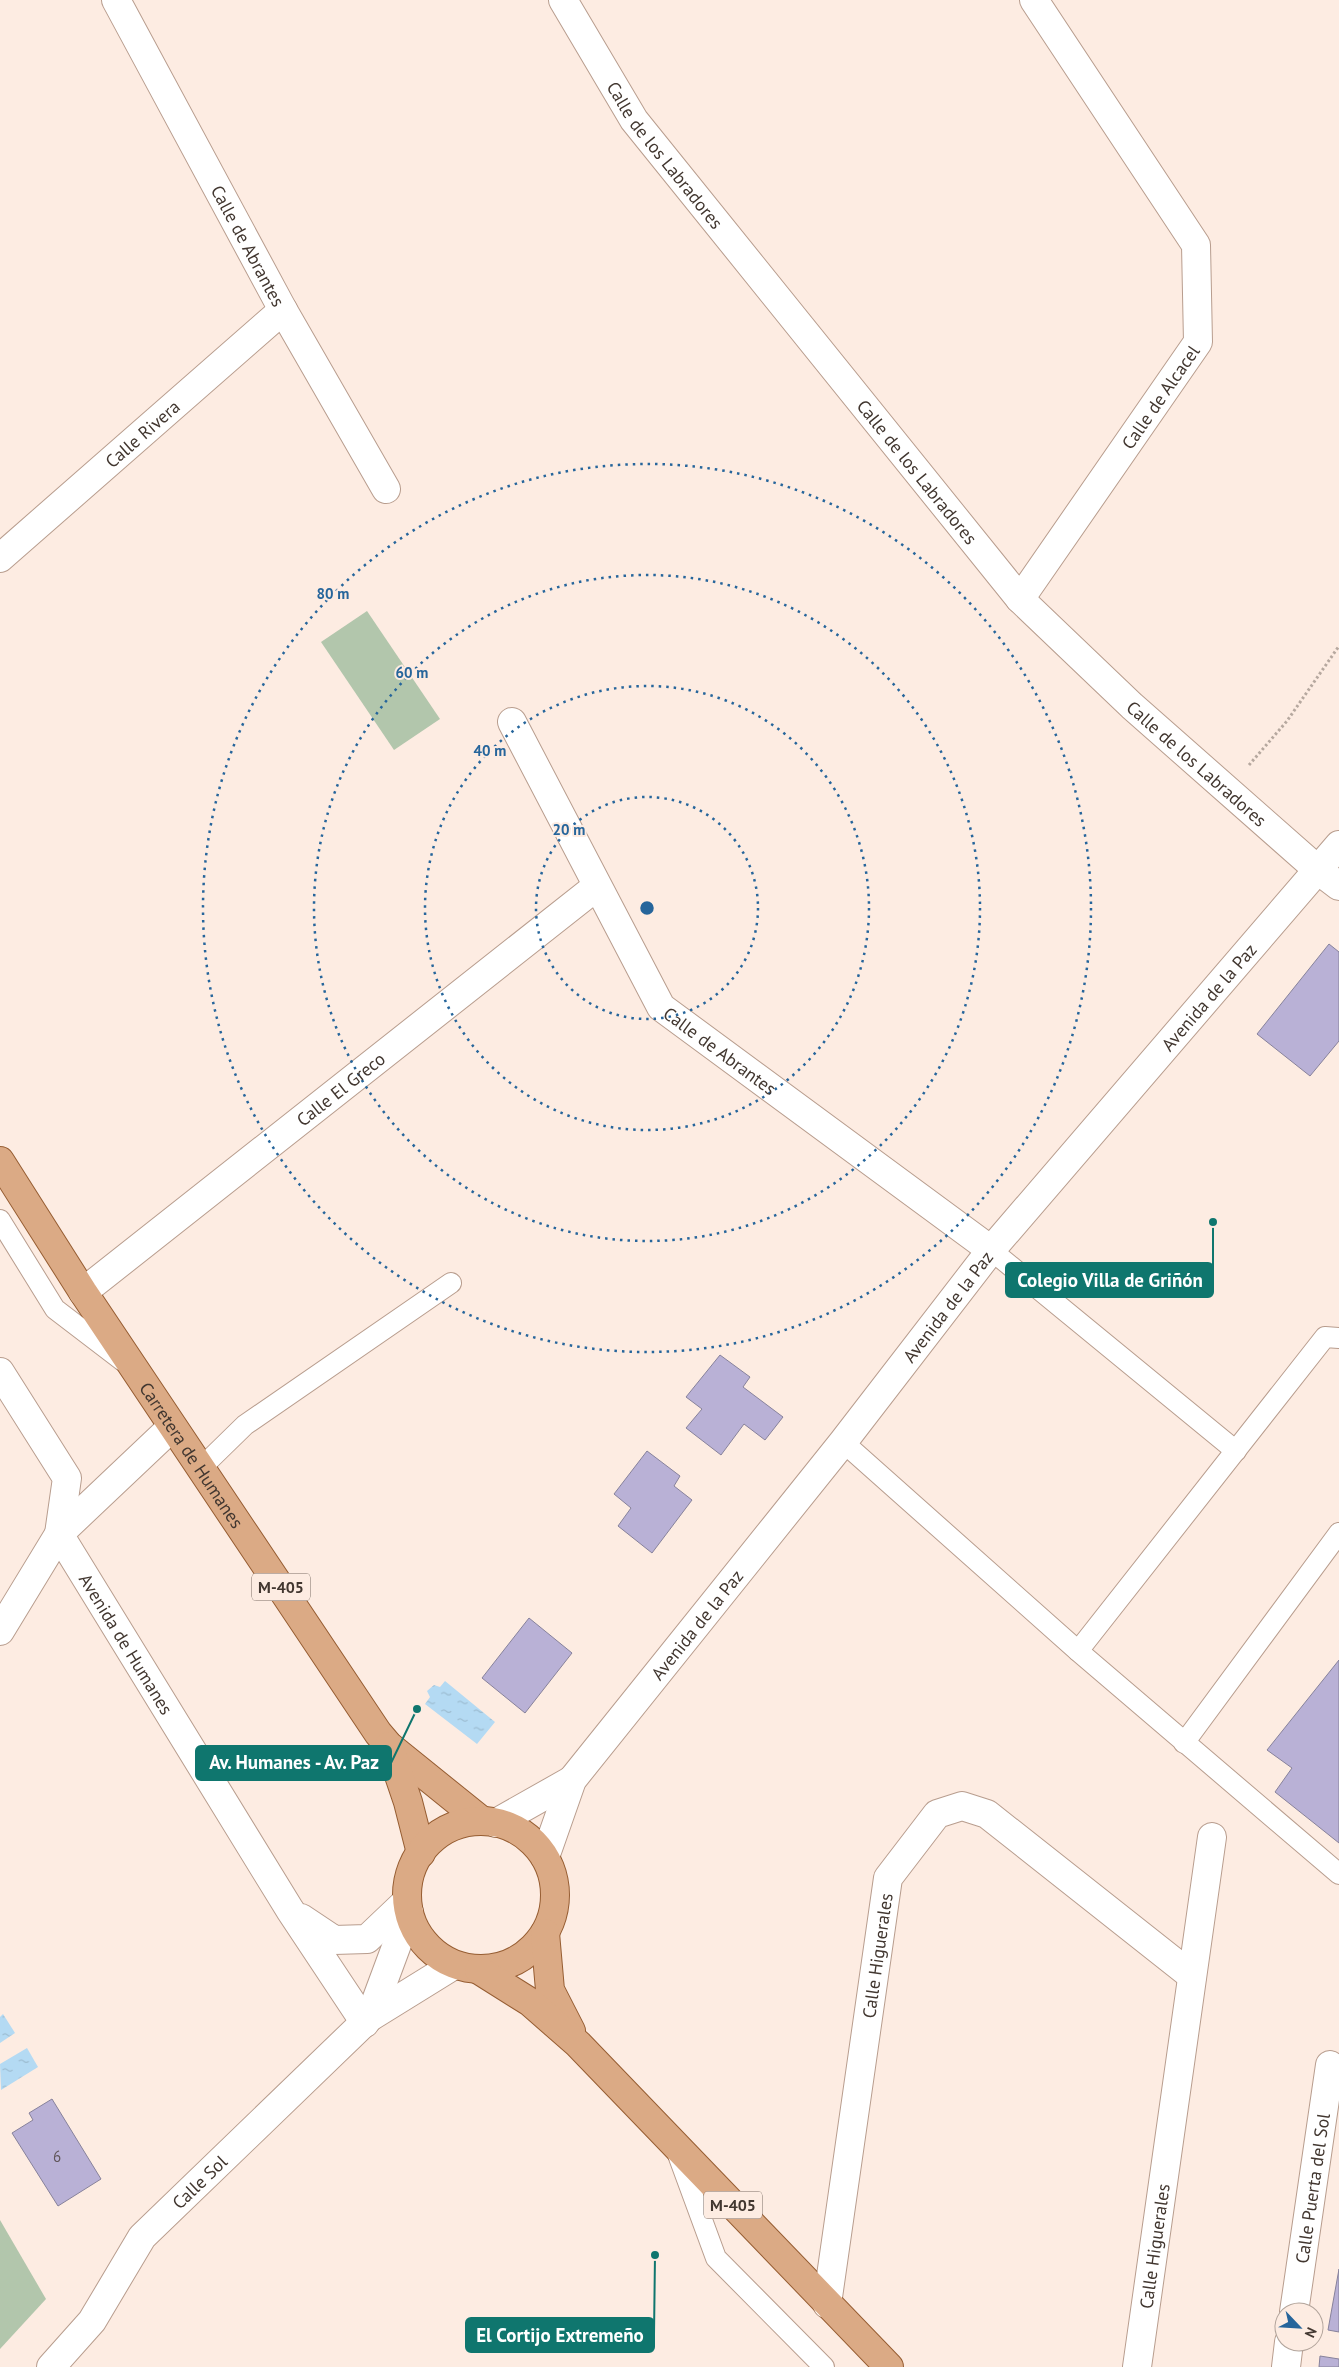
<svg xmlns="http://www.w3.org/2000/svg" width="1339" height="2367" font-family="'PT Sans',sans-serif">
<style>
.green{fill:#b2c6ac}
.water{fill:url(#water-ripples)}
.building{fill:#b9b1d6;stroke:#87829b}
.lines{fill:none;stroke-linecap:round;stroke-linejoin:round}
.lane-casing{stroke:#b89d8e;stroke-width:22}
.street-casing{stroke:#b89d8e;stroke-width:30}
.primary-casing{stroke:#965d32;stroke-width:30}
.path{stroke:#b6a89f;stroke-width:3;stroke-dasharray:2.5 2.5;stroke-linecap:butt}
.lane{stroke:#fff;stroke-width:20}
.street{stroke:#fff;stroke-width:28}
.primary{stroke:#dbaa85;stroke-width:28}
.ring{fill:none;stroke:#26659b;stroke-width:2.5;stroke-dasharray:2.5 5}
.labels{text-anchor:middle;dominant-baseline:central;stroke-width:4;stroke-linejoin:round;paint-order:stroke}
.number-label{font-size:15px;fill:#60565a}
.shield{fill:#fdece2;stroke:#7a6d65;stroke-width:1}
.shield-label{font-size:16px;font-weight:bold;fill:#423730}
.street-label{font-size:18px;fill:#423730;stroke:#fdece2}
.centre{fill:#26659b;stroke:#fdece2;stroke-width:2.5}
.ring-label{font-size:15px;text-anchor:middle;font-weight:bold;fill:#26659b;stroke:#fdece2;stroke-width:4;stroke-linejoin:round;paint-order:stroke}
.leader{fill:none;stroke:#0f766e;stroke-width:2}
.callout-dot{fill:#0f766e;stroke:#fdece2;stroke-width:2}
.callout{fill:#0f766e;stroke:#0f766e;stroke-width:2}
.callout-label{font-size:19px;text-anchor:middle;font-weight:bold;fill:#fff}
</style>
<defs>
<pattern id="water-ripples" width="26" height="14" patternUnits="userSpaceOnUse" patternTransform="scale(1.25)"><rect width="26" height="14" fill="#b4daf3"/><path d="M2 4q2-2 4 0t4 0M15 11q2-2 4 0t4 0" fill="none" stroke="#9cbcd1"/></pattern>
</defs>
<rect width="100%" height="100%" fill="#fdece2"/>
<g class="green">
<polygon points="367,611 440,719 394,750 321,642"/>
<polygon points="0,2220 46,2299 0,2349"/>
</g>
<g class="water">
<polygon points="445,1681 495,1722 477,1744 425,1704 430,1697 427,1691 434,1685 440,1687"/>
<polygon points="3,2014 15,2033 0,2043 0,2017"/>
<polygon points="27,2048 38,2067 1,2090 0,2064"/>
</g>
<g class="building">
<polygon points="1329,944 1339,952 1339,1041 1310,1076 1257,1034"/>
<polygon points="720,1355 750,1377 743,1387 783,1417 765,1440 744,1424 721,1455 686,1428 702,1409 686,1397"/>
<polygon points="647,1451 680,1476 674,1486 692,1500 652,1553 618,1526 631,1508 614,1494"/>
<polygon points="529,1618 572,1653 525,1713 482,1678"/>
<polygon points="1339,1660 1339,1843 1275,1792 1292,1768 1267,1750"/>
<polygon points="52,2099 101,2179 58,2206 12,2133 33,2120 29,2113"/>
<polygon points="1339,2269 1339,2332 1328,2330"/>
<polygon points="1320,2356 1339,2359 1339,2367 1319,2367"/>
</g>
<g class="lines">
<defs>
<g id="lane">
<polyline points="0,1220 55,1309 123,1361"/>
<polyline points="991,1250 1236,1451"/>
<polyline points="843,1442 1078,1651 1339,1874"/>
<polyline points="201,1468 245,1425 451,1283"/>
<polyline points="1078,1651 1325,1337 1339,1338"/>
<polyline points="1184,1743 1339,1533"/>
<polyline points="677,2152 716,2258 824,2367"/>
</g>
<g id="street">
<path id="s1" d="M116 0 283 310 386 489"/>
<path id="s2" d="M563 0 634 120 1020 599 1132 706 1318 870 1339 886"/>
<path id="s3" d="M0 558 283 310"/>
<path id="s4" d="M1020 599 1198 342 1196 245 1034 0"/>
<path id="s5" d="M512 722 661 1007 991 1250"/>
<path id="s6" d="M83 1292 596 887"/>
<path id="s7" d="M0 1372 67 1478 59 1534 290 1910 365 2023"/>
<polyline points="0,1631 59,1534 172,1427"/>
<polyline points="496,1823 572,1780"/>
<path id="s8" d="M545 1857 572 1780 843 1442 991 1250 1339 845"/>
<polyline points="301,1918 334,1940 367,1939 407,1901"/>
<polyline points="370,2017 409,1912"/>
<path id="s9" d="M827 2304 888 1878 937 1814 962 1806 987 1814 1192 1976"/>
<path id="s10" d="M1294 2312 1330 2065"/>
<path id="s11" d="M51 2367 92 2321 142 2237 370 2017 454 1965"/>
<path id="s12" d="M1137 2367 1212 1837"/>
<polyline points="1286,2367 1289,2342"/>
</g>
<g id="primary">
<path id="s13" d="M0 1161 83 1292 378 1733 389 1746 482 1821"/>
<polyline points="389,1746 408,1802 421,1853"/>
<circle cx="481" cy="1895" r="74"/>
<polyline points="545,1933 550,1990 571,2031"/>
<polyline points="479,1970 530,2002 578,2044 889,2367"/>
</g>
</defs>
<use href="#lane" class="lane-casing"/>
<use href="#street" class="street-casing"/>
<use href="#primary" class="primary-casing"/>
<polyline class="path" points="1249,765 1287,721 1339,646"/>
<use href="#lane" class="lane"/>
<use href="#street" class="street"/>
<use href="#primary" class="primary"/>
</g>
<g class="ring">
<circle cx="647" cy="908" r="111"/>
<circle cx="647" cy="908" r="222"/>
<circle cx="647" cy="908" r="333"/>
<circle cx="647" cy="908" r="444"/>
</g>
<g class="labels">
<g class="number-label">
<text x="57" y="2156">6</text>
</g>
<g class="shield">
<rect x="252" y="1573.5" width="58" height="27" rx="4"/>
<rect x="704" y="2191.5" width="58" height="27" rx="4"/>
</g>
<g class="shield-label">
<text x="281" y="1587">M-405</text>
<text x="733" y="2205">M-405</text>
</g>
<g class="street-label">
<text stroke="none"><textPath href="#s2" startOffset="186">Calle de los Labradores</textPath></text>
<text stroke="none"><textPath href="#s1" startOffset="279">Calle de Abrantes</textPath></text>
<text stroke="none"><textPath href="#s4" startOffset="246">Calle de Alcacel</textPath></text>
<text stroke="none"><textPath href="#s3" startOffset="189">Calle Rivera</textPath></text>
<text stroke="none"><textPath href="#s2" startOffset="591">Calle de los Labradores</textPath></text>
<text stroke="none"><textPath href="#s2" startOffset="996">Calle de los Labradores</textPath></text>
<text stroke="none"><textPath href="#s8" startOffset="1091">Avenida de la Paz</textPath></text>
<text stroke="none"><textPath href="#s5" startOffset="395">Calle de Abrantes</textPath></text>
<text stroke="none"><textPath href="#s6" startOffset="328">Calle El Greco</textPath></text>
<text stroke="none"><textPath href="#s8" startOffset="686">Avenida de la Paz</textPath></text>
<text stroke="none"><textPath href="#s13" startOffset="351">Carretera de Humanes</textPath></text>
<text stroke="none"><textPath href="#s8" startOffset="281">Avenida de la Paz</textPath></text>
<text stroke="none"><textPath href="#s7" startOffset="311">Avenida de Humanes</textPath></text>
<text stroke="none"><textPath href="#s9" startOffset="352">Calle Higuerales</textPath></text>
<text stroke="none"><textPath href="#s11" startOffset="239">Calle Sol</textPath></text>
<text stroke="none"><textPath href="#s10" startOffset="125">Calle Puerta del Sol</textPath></text>
<text stroke="none"><textPath href="#s12" startOffset="122">Calle Higuerales</textPath></text>
</g>
</g>
<circle cx="647" cy="908" r="8" class="centre"/>
<g class="ring-label">
<text x="333" y="599">80 m</text>
<text x="412" y="678">60 m</text>
<text x="490" y="756">40 m</text>
<text x="569" y="835">20 m</text>
</g>
<path class="leader" d="M1213 1222L1213 1280M417 1709L391 1763M655 2255L654 2335"/>
<g class="callout-dot">
<circle cx="1213" cy="1222" r="5"/>
<circle cx="417" cy="1709" r="5"/>
<circle cx="655" cy="2255" r="5"/>
</g>
<g class="callout">
<rect x="1006" y="1263" width="207" height="34" rx="5"/>
<rect x="196" y="1746" width="195" height="34" rx="5"/>
<rect x="466" y="2318" width="188" height="34" rx="5"/>
</g>
<g class="callout-label">
<text x="1110" y="1287">Colegio Villa de Griñón</text>
<text x="294" y="1769">Av. Humanes - Av. Paz</text>
<text x="560" y="2342">El Cortijo Extremeño</text>
</g>
<g transform="translate(1299 2327) rotate(115)"><circle r="24" fill="#fdece2" stroke="#b2a49b"/>
<path d="M0-4L9 19L0 12L-9 19Z" fill="#26659b"/>
<text y="-8" font-size="14" font-weight="bold" text-anchor="middle" fill="#423730">N</text>
</g>
</svg>
